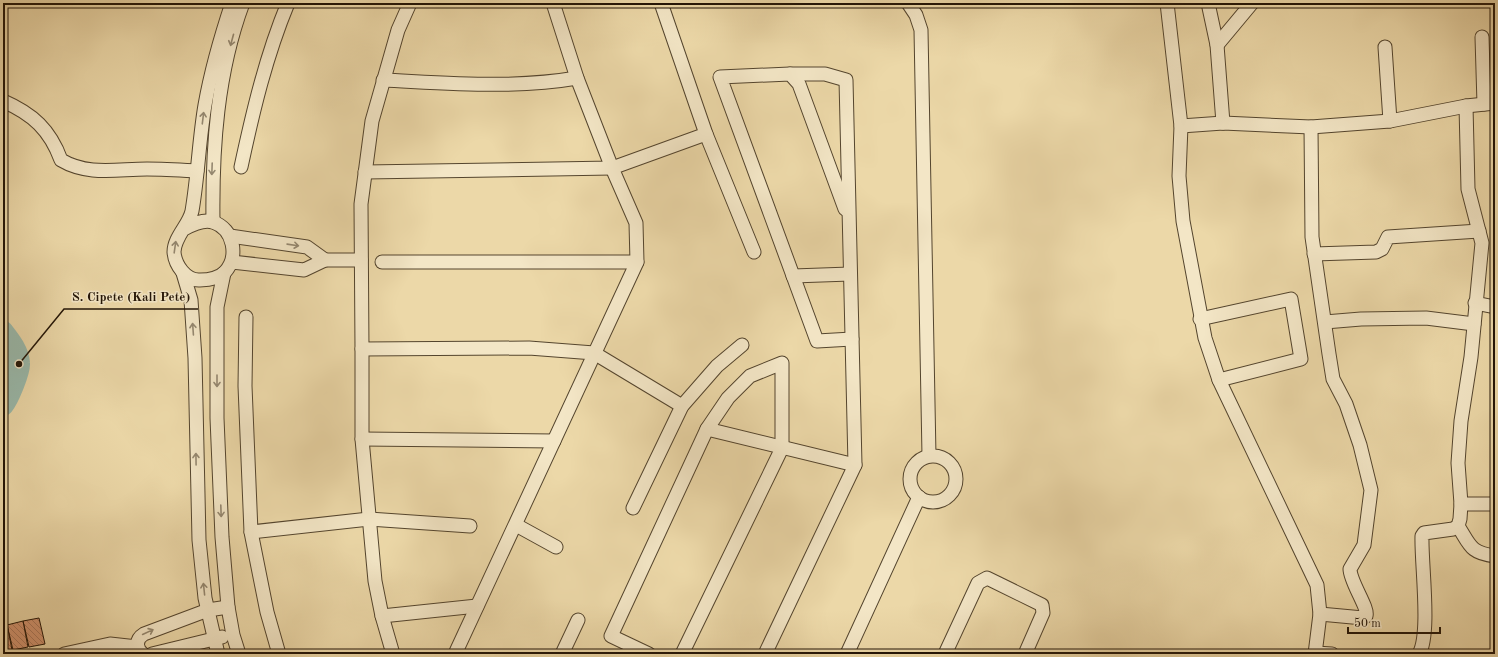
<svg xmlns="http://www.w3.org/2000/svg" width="1498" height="657" font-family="'Old Standard TT',serif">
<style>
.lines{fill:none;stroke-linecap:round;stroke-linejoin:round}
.river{stroke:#99b9ab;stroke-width:22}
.building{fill:url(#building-back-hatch);stroke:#221406}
.minor-casing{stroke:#54452e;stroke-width:15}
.minor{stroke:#f3e6c6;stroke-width:13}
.oneway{stroke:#958870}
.leader{fill:none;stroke:#221406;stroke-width:1.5}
.callout-dot{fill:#221406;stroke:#f3e6c6;stroke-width:1.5}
.callout-label{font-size:13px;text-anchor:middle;font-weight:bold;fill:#221406;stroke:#f3e6c6;stroke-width:3;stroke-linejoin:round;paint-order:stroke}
</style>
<defs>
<pattern id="building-back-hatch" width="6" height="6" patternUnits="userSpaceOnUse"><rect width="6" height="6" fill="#d49672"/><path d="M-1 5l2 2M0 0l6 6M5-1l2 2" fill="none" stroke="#ac795c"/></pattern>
</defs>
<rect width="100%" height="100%" fill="#ecd8a8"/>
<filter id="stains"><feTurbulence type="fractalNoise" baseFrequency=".005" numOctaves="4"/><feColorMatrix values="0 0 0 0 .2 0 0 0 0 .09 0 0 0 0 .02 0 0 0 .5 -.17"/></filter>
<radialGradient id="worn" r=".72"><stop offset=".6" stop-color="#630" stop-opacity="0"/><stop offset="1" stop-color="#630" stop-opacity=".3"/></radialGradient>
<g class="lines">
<path class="river" d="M3 332C10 341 18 351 19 363 20 371 8 399 3 405"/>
</g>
<g class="building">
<polygon points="39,618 45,644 29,647 23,621"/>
<polygon points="23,621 28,647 13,650 7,625"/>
<polygon points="7,624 12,650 3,652 3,625"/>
</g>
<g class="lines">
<defs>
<g id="minor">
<polyline points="410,3 398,30 372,121 361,204 362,349 529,348 594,353 682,406"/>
<polyline points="661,3 706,134 754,252"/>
<polyline points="908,3 916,15 921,30 929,456"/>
<polyline points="1167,3 1181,126 1179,176 1183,221 1205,338 1219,380 1317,585 1320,614 1315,654"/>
<polyline points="1208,3 1217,45 1223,123"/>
<polyline points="1482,37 1484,104"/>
<polyline points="1217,45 1252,3"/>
<polyline points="1385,47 1390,121"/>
<path d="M383 80C447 83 513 89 577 78"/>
<path d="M3 101C33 114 50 130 61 160 88 176 117 169 147 169 164 169 180 170 197 171"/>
<polyline points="1181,126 1223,123 1311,127 1390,121 1466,106 1495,103"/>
<path d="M1311 127 1312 237 1329 354 1333 379 1346 404 1360 445 1371 490 1364 545 1350 569C1350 582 1369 608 1366 616L1363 618 1320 614"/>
<path d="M241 167C253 111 266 56 288 3"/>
<polyline points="365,172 612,168 577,78 553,3"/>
<polyline points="845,209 799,84 790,74 720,77 817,341 852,339"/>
<path d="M213 222C212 148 217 73 243 3"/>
<path d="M184 229C193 224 203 219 213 222 234 229 239 257 225 272 218 279 209 280 200 280 186 281 175 265 174 252 174 237 189 225 192 211 198 176 199 140 205 105 211 71 221 36 232 3"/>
<polyline points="230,236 307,247 325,260"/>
<polyline points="1314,254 1376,252 1382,249 1388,237 1479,231"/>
<polyline points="232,262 304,270 325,260 361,260"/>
<polyline points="382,262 637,262"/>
<polyline points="183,273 191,300 195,358 199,540 205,598 218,654"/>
<polyline points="224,273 217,307 217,418 222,537 228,607 233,635 239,654"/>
<polyline points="793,276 850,274"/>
<polyline points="1475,303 1495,307"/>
<polyline points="246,317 245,386 251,532 267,612 279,654"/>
<polyline points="1200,319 1291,299 1301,359 1219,380"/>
<polyline points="1325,322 1361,319 1426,318 1474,324"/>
<polyline points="362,349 362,439 375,581 382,616 393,654"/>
<polyline points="707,429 855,465"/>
<polyline points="362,439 554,441"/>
<circle cx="933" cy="479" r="23"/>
<polyline points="1461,504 1495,504"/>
<polyline points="633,508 682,406 717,366 742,345"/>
<polyline points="516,525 556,547"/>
<path d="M1458 526C1470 545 1470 553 1495 556"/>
<polyline points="251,532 369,519 470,526"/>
<polyline points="382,616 477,606"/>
<polyline points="1315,653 1332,654"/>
<polyline points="64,654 110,644 137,647"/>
<path d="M143 654C135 648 136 639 144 634L208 610 228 607"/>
<polyline points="152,654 222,637"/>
<polyline points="455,654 637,262 636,223 612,168 706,134"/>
<polyline points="562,654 578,620"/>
<polyline points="649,654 611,636 707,429 728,398 750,376 782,363 782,448 682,654"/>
<polyline points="765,654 855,465 846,80 825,74 790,74"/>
<polyline points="847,654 919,497"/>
<polyline points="945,654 978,583 987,578 1042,605 1043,613 1025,654"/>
<path d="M1419 654C1431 633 1421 563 1422 536L1424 533 1453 529 1458 526 1460 519 1461 504 1458 463 1461 421 1471 357 1482 243 1468 189 1466 106"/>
</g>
</defs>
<use href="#minor" class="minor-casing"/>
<use href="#minor" class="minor"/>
</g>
<defs><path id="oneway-shaft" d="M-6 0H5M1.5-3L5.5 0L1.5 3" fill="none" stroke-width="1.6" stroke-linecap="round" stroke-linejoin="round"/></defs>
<g class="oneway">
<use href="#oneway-shaft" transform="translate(232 40) rotate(105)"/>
<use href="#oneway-shaft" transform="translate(203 118) rotate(-83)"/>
<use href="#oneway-shaft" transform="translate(212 169) rotate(92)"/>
<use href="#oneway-shaft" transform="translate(293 245) rotate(8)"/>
<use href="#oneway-shaft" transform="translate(175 247) rotate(-82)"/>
<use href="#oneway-shaft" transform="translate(193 329) rotate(-94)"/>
<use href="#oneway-shaft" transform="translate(217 381) rotate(90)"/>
<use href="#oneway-shaft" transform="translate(196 459) rotate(-91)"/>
<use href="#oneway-shaft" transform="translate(221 511) rotate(88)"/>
<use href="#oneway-shaft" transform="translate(204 589) rotate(-96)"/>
<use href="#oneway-shaft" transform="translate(148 632) rotate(-25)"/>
</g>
<path class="leader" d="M19 364L64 309H198"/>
<circle class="callout-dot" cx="19" cy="364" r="4"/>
<g class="callout-label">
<text x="131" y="301">S. Cipete (Kali Pete)</text>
</g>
<rect width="1498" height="657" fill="none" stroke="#ecd8a8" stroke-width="16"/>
<rect x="4" y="4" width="1490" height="649" fill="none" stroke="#221406" stroke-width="2"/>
<rect x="8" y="8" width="1482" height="641" fill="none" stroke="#221406"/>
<path d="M1348 627v6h92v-6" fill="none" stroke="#221406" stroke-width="2"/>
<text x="1354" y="627" font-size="12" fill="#221406" stroke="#f3e6c6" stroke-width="3" paint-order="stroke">50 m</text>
<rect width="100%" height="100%" filter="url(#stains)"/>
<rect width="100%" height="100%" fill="url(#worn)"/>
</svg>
